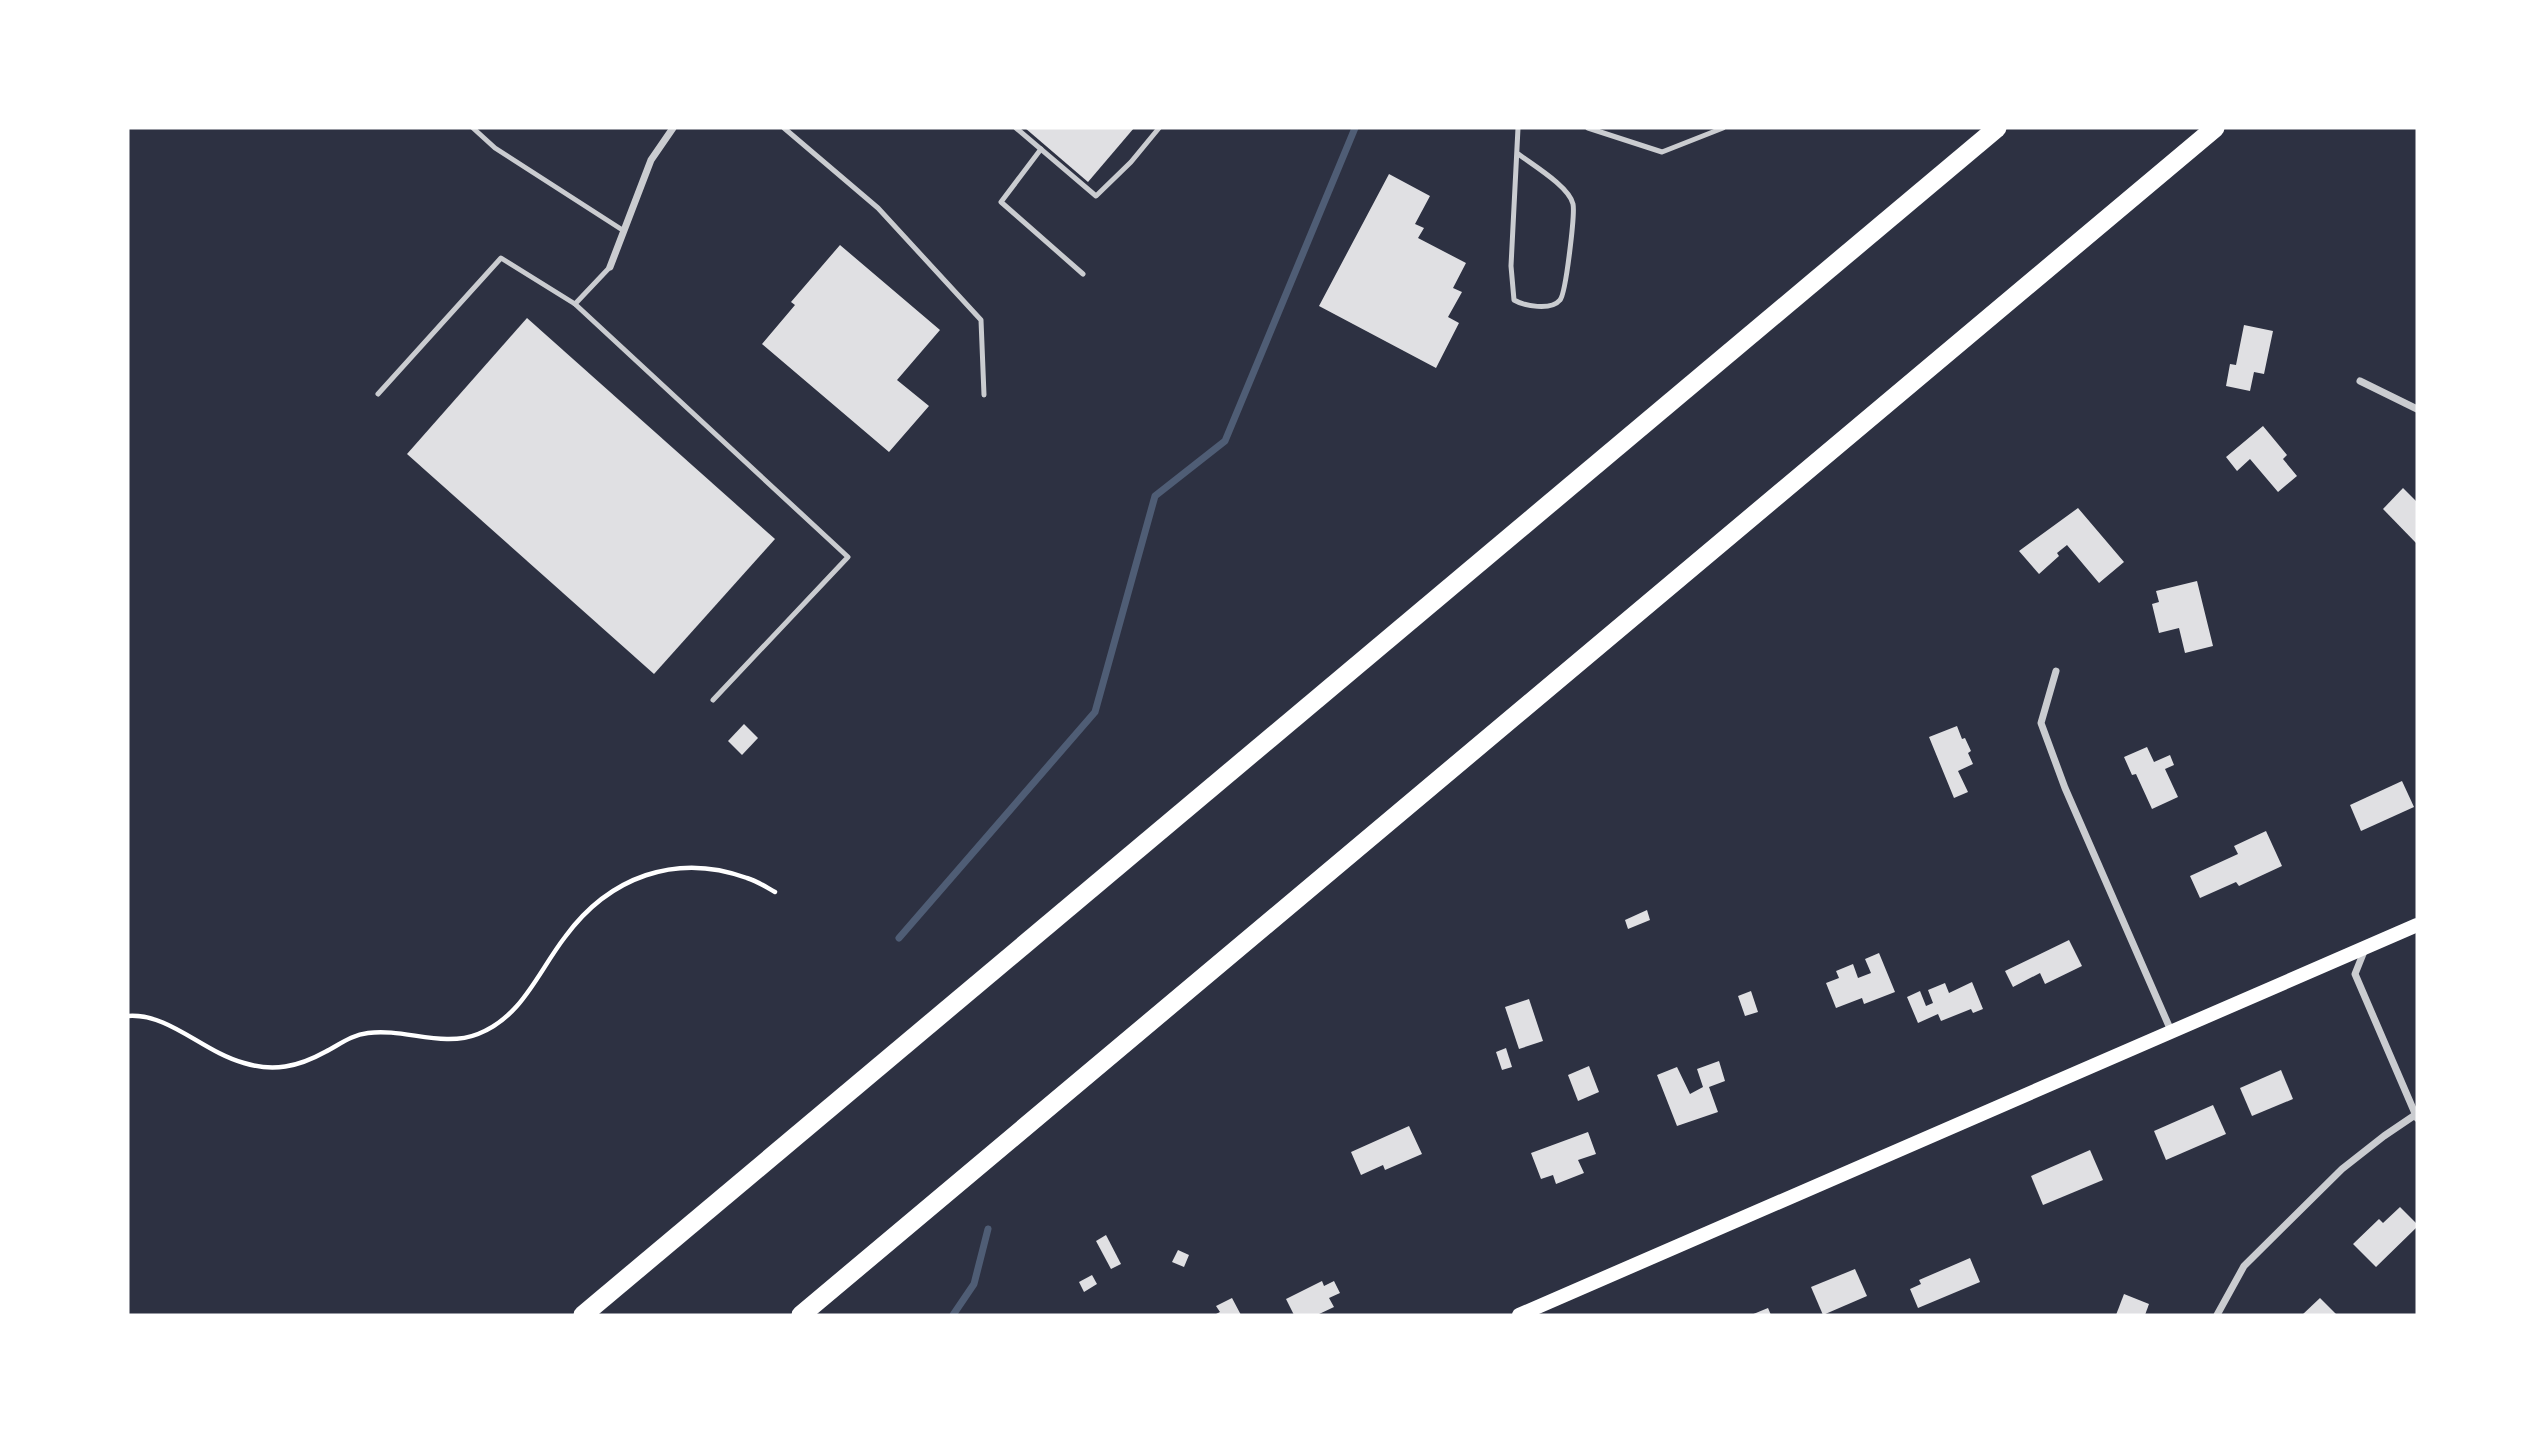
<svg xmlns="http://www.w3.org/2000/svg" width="2545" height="1443" font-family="'Noto Sans',sans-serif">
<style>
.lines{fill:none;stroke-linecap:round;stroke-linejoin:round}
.stream{stroke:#4f5d75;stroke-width:7}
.building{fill:#e0e0e3}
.path{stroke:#fff;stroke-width:4.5}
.service{stroke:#caccd0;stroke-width:5}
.minor{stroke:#caccd0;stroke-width:7}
.secondary{stroke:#fff;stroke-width:14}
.motorway{stroke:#fff;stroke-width:19}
</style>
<rect width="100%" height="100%" fill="#2d3142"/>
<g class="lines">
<g class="stream">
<polyline points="899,938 1095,712 1155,496 1225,441 1355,128"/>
<polyline points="953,1315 974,1284 988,1229"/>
</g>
</g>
<g class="building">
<polygon points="1025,128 1134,128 1088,182"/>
<polygon points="1389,174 1430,196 1415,224 1424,228 1418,238 1466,263 1453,288 1462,292 1448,317 1459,323 1436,368 1319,306"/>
<polygon points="840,245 940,330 897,380 929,406 889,452 762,344 795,305 791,302"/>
<polygon points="527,318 775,539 654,674 407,454"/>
<polygon points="2244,325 2273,331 2264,374 2254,372 2250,391 2226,386 2230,364 2236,365"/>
<polygon points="2263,426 2287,455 2283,459 2297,476 2278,492 2250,459 2237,471 2226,457"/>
<polygon points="2403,488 2417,502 2417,544 2383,509"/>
<polygon points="2078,508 2124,562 2099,583 2067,545 2057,553 2059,556 2039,574 2019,551"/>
<polygon points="2197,581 2213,646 2185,653 2179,628 2159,633 2152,604 2159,602 2156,591"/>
<polygon points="744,724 758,738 742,755 728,741"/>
<polygon points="1957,726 1962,739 1965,738 1971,751 1968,753 1973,764 1958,771 1968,792 1954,798 1929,737"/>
<polygon points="2147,747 2154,762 2170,755 2174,765 2165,769 2178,797 2152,809 2136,774 2132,775 2124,757"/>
<polygon points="2402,781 2414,807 2361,831 2350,805"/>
<polygon points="2266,831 2282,866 2239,886 2236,882 2200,898 2190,876 2238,854 2234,846"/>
<polygon points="1647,910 1650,920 1628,929 1625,920"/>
<polygon points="2069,940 2082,966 2045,984 2040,973 2013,987 2005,971"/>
<polygon points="1879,953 1895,992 1864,1004 1862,998 1836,1008 1826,983 1839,978 1836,971 1853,964 1858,978 1871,973 1865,959"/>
<polygon points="1972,982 1983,1009 1973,1013 1971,1009 1941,1021 1938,1014 1918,1023 1907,997 1920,991 1926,1006 1933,1003 1928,990 1945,983 1949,993"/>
<polygon points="1751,991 1758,1012 1745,1016 1738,996"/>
<polygon points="1529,999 1543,1041 1519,1049 1505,1007"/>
<polygon points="1506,1048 1512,1067 1502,1070 1496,1052"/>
<polygon points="1719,1061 1725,1081 1709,1087 1718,1112 1677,1126 1657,1075 1677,1067 1690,1094 1703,1087 1697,1069"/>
<polygon points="1589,1066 1599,1092 1578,1101 1568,1075"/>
<polygon points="2281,1070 2293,1099 2252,1116 2240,1088"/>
<polygon points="2213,1105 2226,1134 2166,1160 2154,1131"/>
<polygon points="1409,1126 1422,1154 1385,1170 1383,1165 1361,1175 1351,1152"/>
<polygon points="1588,1132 1596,1154 1578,1160 1584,1173 1556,1184 1553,1175 1541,1179 1531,1153"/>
<polygon points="2090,1150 2103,1180 2043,1205 2031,1176"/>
<polygon points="2400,1207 2417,1224 2417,1227 2376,1267 2353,1244 2379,1219 2383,1223"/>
<polygon points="1106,1235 1121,1264 1111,1269 1096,1241"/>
<polygon points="1178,1250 1189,1255 1184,1267 1172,1262"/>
<polygon points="1970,1258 1980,1282 1918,1308 1910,1289 1921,1284 1919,1280"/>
<polygon points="1855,1269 1867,1296 1823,1315 1811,1287"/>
<polygon points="1092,1275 1097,1284 1084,1292 1079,1282"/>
<polygon points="1322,1281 1324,1286 1334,1281 1340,1293 1329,1298 1334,1307 1317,1315 1294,1315 1286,1299"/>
<polygon points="2124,1294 2149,1304 2145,1315 2116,1315"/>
<polygon points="1232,1298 1241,1315 1214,1315 1220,1312 1216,1306"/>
<polygon points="2320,1298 2337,1315 2302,1315"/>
<polygon points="1768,1308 1771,1315 1751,1315"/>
</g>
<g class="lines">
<path class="path" d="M128 1016C169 1013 203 1052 244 1063 273 1072 298 1067 325 1052 339 1045 351 1035 368 1033 404 1028 443 1048 478 1034 522 1017 538 972 565 937 609 877 676 852 747 878 757 881 766 887 775 892"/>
<g class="service">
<polyline points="473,128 495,148 624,231"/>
<polyline points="784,128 878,208 981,320 984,395"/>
<polyline points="1016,128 1096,196 1131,162 1159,128"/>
<polyline points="1588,128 1662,152 1723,128"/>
<polyline points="1041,149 1001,202 1083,274"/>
<path d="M1517 153C1531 164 1569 186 1573 204 1575 214 1566 293 1560 300 1551 311 1524 306 1514 300L1511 266 1518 128"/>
<polyline points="610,267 575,304 848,557 713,700"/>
<polyline points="378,394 501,258 575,304"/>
</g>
<g class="minor">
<polyline points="610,267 651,160 673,128"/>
<polyline points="2360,381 2417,409"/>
<polyline points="2056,671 2041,723 2065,788 2172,1033"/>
<polyline points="2365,949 2355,974 2417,1118"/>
<polyline points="2217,1315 2244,1266 2342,1169 2384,1136 2415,1115"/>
</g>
<polyline class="secondary" points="1519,1315 2417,925"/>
<g class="motorway">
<polyline points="583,1315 1997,128"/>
<polyline points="801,1315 2215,128"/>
</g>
</g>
<rect width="2545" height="1443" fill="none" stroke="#ffffff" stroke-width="259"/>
</svg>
